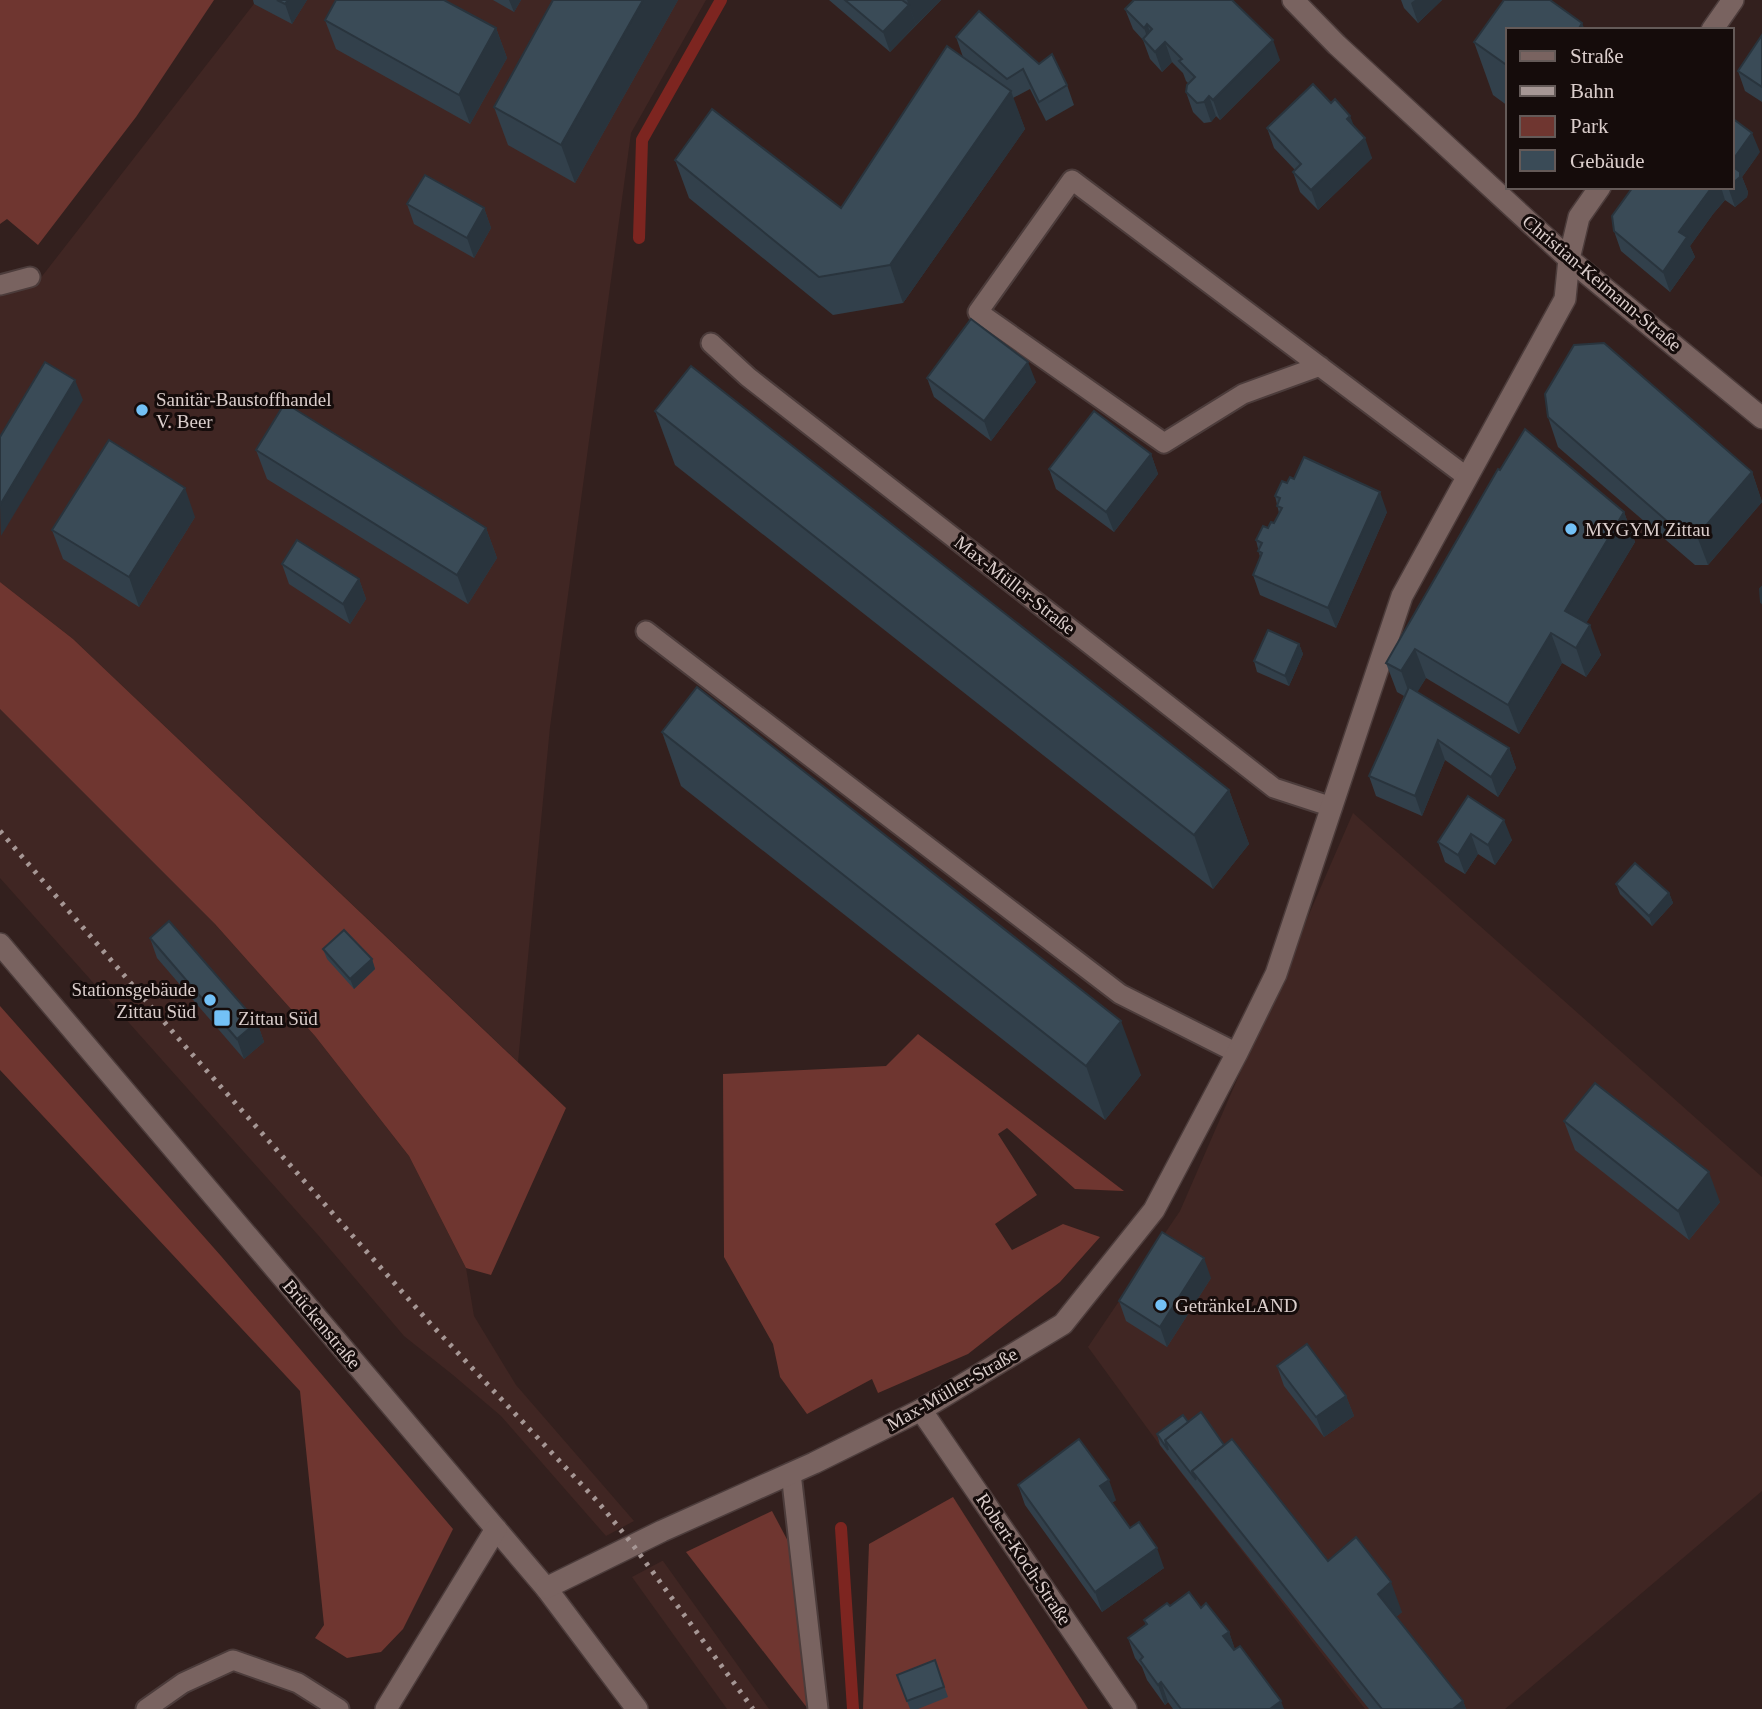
<svg xmlns="http://www.w3.org/2000/svg" width="1762" height="1709" font-family="Georgia,serif">
<style>
.built{fill:#402623}
.green{fill:#6f3630}
.lines{fill:none;stroke-linecap:round;stroke-linejoin:round}
.stream{stroke:#7d2520;stroke-width:12}
.lane-casing{stroke:#4c3c3b;stroke-width:23}
.street-casing{stroke:#4c3c3b;stroke-width:24}
.lane{stroke:#796360;stroke-width:19}
.street{stroke:#796360;stroke-width:21}
.rail{stroke:#a69795;stroke-width:5;stroke-dasharray:3.5 7;stroke-linecap:butt}
.wall{fill:#32404b}
.shaded-wall{fill:#29343d}
.building{fill:#3a4b57;stroke:#29343d;stroke-width:2}
.poi-dot{fill:#73c1f6;stroke:#150c0b;stroke-width:2.5}
.labels{text-anchor:middle;dominant-baseline:central;stroke-width:6;stroke-linejoin:round;paint-order:stroke}
.street-label{font-size:19px;fill:#dbcecc;stroke:#150c0b}
.poi-label{font-size:19px;fill:#dbcecc;stroke:#150c0b;text-anchor:start}
</style>
<rect width="100%" height="100%" fill="#33201e"/>
<g class="built">
<polygon points="257,0 706,0 631,133 550,727 518,1062 73,639 0,582 0,296 36,284"/>
<polygon points="0,709 215,924 315,1036 409,1156 466,1268 474,1316 516,1385 634,1521 606,1536 501,1416 453,1375 404,1336 318,1235 0,878"/>
<polygon points="1353,813 1762,1177 1762,1491 1505,1709 1365,1709 1161,1447 1088,1347 1180,1211"/>
<polygon points="662,1561 663,1561 769,1709 727,1709 632,1577"/>
</g>
<g class="green">
<polygon points="0,0 214,0 136,117 38,245 7,219 0,224"/>
<polygon points="0,582 73,639 566,1108 491,1275 466,1268 409,1156 315,1036 215,924 0,709"/>
<polygon points="0,1006 221,1256 453,1529 403,1629 381,1652 347,1658 315,1638 324,1625 300,1391 0,1070"/>
<polygon points="918,1034 1124,1191 1075,1189 1007,1128 998,1134 1037,1195 995,1224 1012,1250 1063,1224 1100,1237 1060,1282 968,1354 878,1393 872,1379 807,1414 780,1377 773,1344 724,1257 723,1074 886,1066"/>
<polygon points="953,1497 1088,1709 863,1709 869,1544"/>
<polygon points="772,1511 790,1545 808,1709 686,1552"/>
</g>
<g class="lines">
<g class="stream">
<polyline points="639,238 642,140 721,0"/>
<polyline points="841,1528 853,1709"/>
</g>
<defs>
<g id="lane">
<polyline points="0,285 30,277"/>
<polyline points="711,343 748,377 1274,788 1332,807"/>
<path d="M1320 366 1243 394 1164 443 978 312 1072 180C1204 279 1336 378 1467 477"/>
<polyline points="646,631 1120,994 1237,1053"/>
<polyline points="791,1473 818,1709"/>
<polyline points="146,1709 183,1683 233,1660 298,1683 339,1709"/>
</g>
<g id="street">
<polyline points="1293,0 1337,45 1569,259 1762,418"/>
<polyline points="1712,30 1733,0"/>
<polyline points="0,944 546,1588 637,1709"/>
<polyline points="921,1410 1126,1709"/>
<polyline points="546,1588 662,1531 814,1463 921,1410 1063,1324 1154,1210 1237,1053 1276,974 1402,596 1565,299 1569,259 1579,217 1600,187"/>
<polyline points="386,1709 496,1529"/>
</g>
</defs>
<use href="#lane" class="lane-casing"/>
<use href="#street" class="street-casing"/>
<use href="#lane" class="lane"/>
<use href="#street" class="street"/>
<polyline class="rail" points="0,831 184,1045 427,1320 598,1502 633,1545 753,1709"/>
</g>
<g class="wall">
<polygon points="253,0 307,0 292,24 254,4"/>
<polygon points="493,0 521,0 514,12"/>
<polygon points="553,0 678,0 575,183 508,145 494,107"/>
<polygon points="829,0 941,0 890,52"/>
<polygon points="1401,0 1442,0 1418,23 1404,8"/>
<polygon points="1125,9 1280,60 1220,120 1216,116 1211,122 1204,123 1193,112 1186,92 1188,83 1186,81 1183,73 1172,62 1162,72 1150,59 1143,40 1133,29"/>
<polygon points="325,20 496,28 507,58 470,124 336,49"/>
<polygon points="1508,30 1508,106 1493,95 1474,42"/>
<polygon points="1762,35 1762,102 1745,91 1738,71"/>
<polygon points="956,37 1039,64 1067,85 1074,105 1046,121 1030,89 1013,98 1025,129 903,303 833,315 689,198 675,160 841,208 963,57"/>
<polygon points="1354,127 1372,158 1318,210 1300,192 1293,172 1295,170 1274,148 1267,128"/>
<polygon points="1760,152 1742,177 1748,192 1747,197 1735,207 1725,200 1713,214 1690,246 1695,257 1670,292 1621,251 1614,231 1633,187 1732,187"/>
<polygon points="407,204 484,208 491,228 474,258 414,224"/>
<polygon points="927,378 1036,382 991,441 934,397"/>
<polygon points="655,411 1229,790 1249,844 1213,889 675,465"/>
<polygon points="1548,417 1752,472 1762,502 1708,565 1695,565 1558,447"/>
<polygon points="256,450 486,528 497,558 468,604 267,479"/>
<polygon points="1151,454 1158,474 1114,532 1056,489 1049,469"/>
<polygon points="1287,483 1387,512 1336,628 1260,595 1253,575 1260,557 1256,540 1274,523 1279,513 1275,496"/>
<polygon points="1624,512 1635,542 1586,623 1601,655 1586,677 1562,663 1519,734 1426,678 1417,692 1509,748 1516,768 1498,797 1445,760 1422,816 1376,796 1369,776 1404,696 1397,692 1386,663"/>
<polygon points="195,517 139,607 63,559 52,530"/>
<polygon points="282,564 359,579 366,599 350,624 289,584"/>
<polygon points="1299,644 1303,654 1289,686 1257,672 1254,661"/>
<polygon points="662,732 1141,1075 1105,1120 681,786"/>
<polygon points="1468,796 1512,840 1495,865 1478,854 1465,874 1445,862 1438,842"/>
<polygon points="1616,884 1669,893 1673,903 1652,926 1620,894"/>
<polygon points="150,938 257,1022 264,1042 244,1059 157,958"/>
<polygon points="323,949 372,959 375,969 354,989 327,959"/>
<polygon points="1564,1121 1720,1202 1689,1240 1575,1150"/>
<polygon points="1211,1278 1167,1347 1126,1321 1119,1301"/>
<polygon points="1277,1366 1346,1396 1354,1416 1324,1437 1284,1386"/>
<polygon points="1188,1422 1224,1445 1328,1561 1402,1612 1396,1617 1463,1701 1466,1709 1369,1709 1203,1500 1160,1445 1157,1434"/>
<polygon points="1018,1485 1116,1500 1112,1503 1130,1528 1164,1568 1102,1612 1025,1505"/>
<polygon points="1170,1606 1201,1608 1229,1632 1235,1650 1284,1709 1173,1709 1168,1702 1165,1705 1147,1680 1142,1667 1135,1658 1128,1638 1146,1625 1144,1620"/>
<polygon points="935,1660 948,1697 918,1709 910,1709 897,1675"/>
</g>
<g class="shaded-wall">
<polygon points="288,0 307,0 292,24 285,4"/>
<polygon points="509,0 521,0 514,12"/>
<polygon points="643,0 678,0 575,183 561,145"/>
<polygon points="907,0 941,0 916,25"/>
<polygon points="1415,0 1442,0 1418,23 1411,3"/>
<polygon points="909,5 916,25 890,52 883,32"/>
<polygon points="1582,23 1585,30 1578,30"/>
<polygon points="1147,24 1155,44 1151,48 1144,28"/>
<polygon points="496,28 507,58 470,124 459,95"/>
<polygon points="1273,40 1280,60 1220,120 1213,100"/>
<polygon points="1165,42 1172,62 1162,72 1155,52"/>
<polygon points="1011,91 1025,129 903,303 890,265"/>
<polygon points="1209,96 1216,116 1211,122 1204,102"/>
<polygon points="1350,116 1358,136 1347,119"/>
<polygon points="1752,133 1760,152 1742,177 1748,192 1747,197 1735,207 1728,187 1732,187 1732,161"/>
<polygon points="1365,138 1372,158 1318,210 1311,190"/>
<polygon points="1712,187 1721,187 1725,200 1713,214 1690,246 1695,257 1670,292 1663,272 1679,232"/>
<polygon points="484,208 491,228 474,258 467,238"/>
<polygon points="1028,362 1036,382 991,441 984,421"/>
<polygon points="75,380 83,400 1,536 0,505"/>
<polygon points="1151,454 1158,474 1114,532 1106,512"/>
<polygon points="1752,472 1762,502 1708,565 1697,536"/>
<polygon points="185,488 195,517 139,607 129,577"/>
<polygon points="1380,492 1387,512 1336,628 1328,608"/>
<polygon points="1624,512 1635,542 1576,640 1565,611"/>
<polygon points="486,528 497,558 468,604 457,575"/>
<polygon points="359,579 366,599 350,624 343,604"/>
<polygon points="1590,625 1601,655 1586,677 1576,648"/>
<polygon points="1551,633 1562,663 1519,734 1508,705"/>
<polygon points="1299,644 1303,654 1289,686 1285,676"/>
<polygon points="1415,649 1426,678 1412,701 1401,671"/>
<polygon points="1438,740 1445,760 1422,816 1415,796"/>
<polygon points="1509,748 1516,768 1498,797 1491,777"/>
<polygon points="1229,790 1249,844 1213,889 1194,835"/>
<polygon points="1504,820 1512,840 1495,865 1488,845"/>
<polygon points="1471,834 1478,854 1465,874 1458,855"/>
<polygon points="1669,893 1673,903 1652,926 1649,916"/>
<polygon points="372,959 375,969 354,989 350,979"/>
<polygon points="1121,1021 1141,1075 1105,1120 1086,1066"/>
<polygon points="257,1022 264,1042 244,1059 237,1039"/>
<polygon points="1709,1172 1720,1202 1689,1240 1678,1211"/>
<polygon points="1204,1258 1211,1278 1167,1347 1160,1327"/>
<polygon points="1346,1396 1354,1416 1324,1437 1316,1417"/>
<polygon points="1109,1480 1116,1500 1108,1506 1100,1486"/>
<polygon points="1157,1548 1164,1568 1102,1612 1095,1592"/>
<polygon points="1391,1582 1402,1612 1389,1623 1378,1594"/>
<polygon points="1229,1632 1236,1652 1223,1636"/>
<polygon points="1161,1682 1168,1702 1165,1705 1158,1685"/>
<polygon points="1281,1701 1284,1709 1270,1709"/>
<polygon points="1463,1701 1466,1709 1453,1709"/>
</g>
<g class="building">
<polygon points="277,0 288,0 285,4"/>
<polygon points="336,0 444,0 496,28 459,95 325,20"/>
<polygon points="553,0 643,0 561,145 494,107"/>
<polygon points="845,0 902,0 909,5 883,32"/>
<polygon points="1134,0 1232,0 1273,40 1213,100 1209,96 1204,102 1197,103 1186,92 1187,85 1195,77 1179,61 1182,59 1165,42 1155,52 1143,39 1152,29 1147,24 1144,28 1125,9"/>
<polygon points="1504,0 1550,0 1582,23 1578,30 1508,30 1508,66 1474,42"/>
<polygon points="979,11 1039,64 1052,54 1067,85 1039,102 1023,69 1007,79 956,37"/>
<polygon points="1762,35 1762,87 1738,71"/>
<polygon points="947,46 1011,91 890,265 819,277 675,160 712,109 841,208"/>
<polygon points="1313,84 1331,103 1335,99 1350,116 1347,119 1365,138 1311,190 1293,172 1301,164 1267,128"/>
<polygon points="1732,118 1752,133 1732,161"/>
<polygon points="1732,166 1740,172 1740,177 1732,184"/>
<polygon points="425,175 484,208 467,238 407,204"/>
<polygon points="1633,187 1712,187 1679,232 1687,237 1663,272 1614,231 1612,216"/>
<polygon points="971,319 1028,362 984,421 927,378"/>
<polygon points="1604,343 1752,472 1697,536 1684,536 1548,417 1545,394 1574,345"/>
<polygon points="45,362 75,380 0,505 0,437"/>
<polygon points="691,366 1229,790 1194,835 655,411"/>
<polygon points="285,403 486,528 457,575 256,450"/>
<polygon points="1094,411 1151,454 1106,512 1049,469"/>
<polygon points="1525,429 1624,512 1565,611 1590,625 1576,648 1551,633 1508,705 1415,649 1401,671 1386,663 1498,469 1500,470"/>
<polygon points="109,440 185,488 129,577 52,530"/>
<polygon points="1304,457 1380,492 1328,608 1253,575 1262,553 1258,551 1262,543 1256,540 1263,526 1268,528 1271,522 1274,523 1282,508 1277,506 1280,498 1275,496 1282,481 1287,483 1290,477 1294,479"/>
<polygon points="297,540 359,579 343,604 282,564"/>
<polygon points="1762,587 1762,603 1761,602 1760,589"/>
<polygon points="1268,630 1299,644 1285,676 1254,661"/>
<polygon points="697,687 1121,1021 1086,1066 662,732"/>
<polygon points="1409,687 1509,748 1491,777 1438,740 1415,796 1369,776"/>
<polygon points="1468,796 1504,820 1488,845 1471,834 1458,855 1438,842"/>
<polygon points="1635,863 1669,893 1649,916 1616,884"/>
<polygon points="169,921 257,1022 237,1039 150,938"/>
<polygon points="344,930 372,959 350,979 323,949"/>
<polygon points="1595,1083 1709,1172 1678,1211 1564,1121"/>
<polygon points="1162,1232 1204,1258 1160,1327 1119,1301"/>
<polygon points="1307,1344 1346,1396 1316,1417 1277,1366"/>
<polygon points="1201,1412 1224,1445 1192,1471 1196,1480 1165,1440"/>
<polygon points="1183,1415 1188,1422 1165,1440 1168,1450 1157,1434"/>
<polygon points="1079,1439 1109,1480 1100,1486 1130,1528 1139,1522 1157,1548 1095,1592 1018,1485"/>
<polygon points="1232,1439 1328,1561 1356,1537 1391,1582 1378,1594 1463,1701 1453,1709 1382,1709 1192,1471"/>
<polygon points="1189,1592 1201,1608 1206,1603 1229,1632 1223,1636 1234,1650 1240,1646 1281,1701 1270,1709 1181,1709 1161,1682 1158,1685 1140,1660 1143,1657 1128,1638 1147,1624 1144,1620 1167,1603 1170,1606"/>
<polygon points="935,1660 944,1687 907,1701 897,1675"/>
</g>
<g class="poi-dot">
<circle cx="142" cy="410" r="7"/>
<circle cx="1571" cy="529" r="7"/>
<circle cx="210" cy="1000" r="7"/>
<rect x="213" y="1009" width="18" height="18" rx="3.5"/>
<circle cx="1161" cy="1305" r="7"/>
</g>
<g class="labels">
<g class="street-label">
<text transform="translate(1602 283) rotate(40)">Christian-Keimann-Straße</text>
<text transform="translate(1015 585) rotate(38)">Max-Müller-Straße</text>
<text transform="translate(322 1324) rotate(50)">Brückenstraße</text>
<text transform="translate(952 1389) rotate(-30)">Max-Müller-Straße</text>
<text transform="translate(1024 1559) rotate(56)">Robert-Koch-Straße</text>
</g>
<g class="poi-label">
<text x="156" y="399">Sanitär-Baustoffhandel<tspan x="156" dy="22">V. Beer</tspan></text>
<text x="1585" y="529">MYGYM Zittau</text>
<text x="196" y="989" text-anchor="end">Stationsgebäude<tspan x="196" dy="22">Zittau Süd</tspan></text>
<text x="238" y="1018">Zittau Süd</text>
<text x="1175" y="1305">GetränkeLAND</text>
</g>
</g>
<rect x="1506" y="28" width="228" height="161" fill="#150c0b" stroke="#645a58" stroke-width="2"/>
<rect x="1520" y="51" width="35" height="10" fill="#796360" stroke="#645a58" stroke-width="2"/>
<text x="1570" y="63" font-size="21" fill="#dbcecc">Straße</text>
<rect x="1520" y="86" width="35" height="10" fill="#a69795" stroke="#645a58" stroke-width="2"/>
<text x="1570" y="98" font-size="21" fill="#dbcecc">Bahn</text>
<rect x="1520" y="116" width="35" height="21" fill="#6f3630" stroke="#645a58" stroke-width="2"/>
<text x="1570" y="133" font-size="21" fill="#dbcecc">Park</text>
<rect x="1520" y="150" width="35" height="21" fill="#3a4b57" stroke="#645a58" stroke-width="2"/>
<text x="1570" y="168" font-size="21" fill="#dbcecc">Gebäude</text>
</svg>
